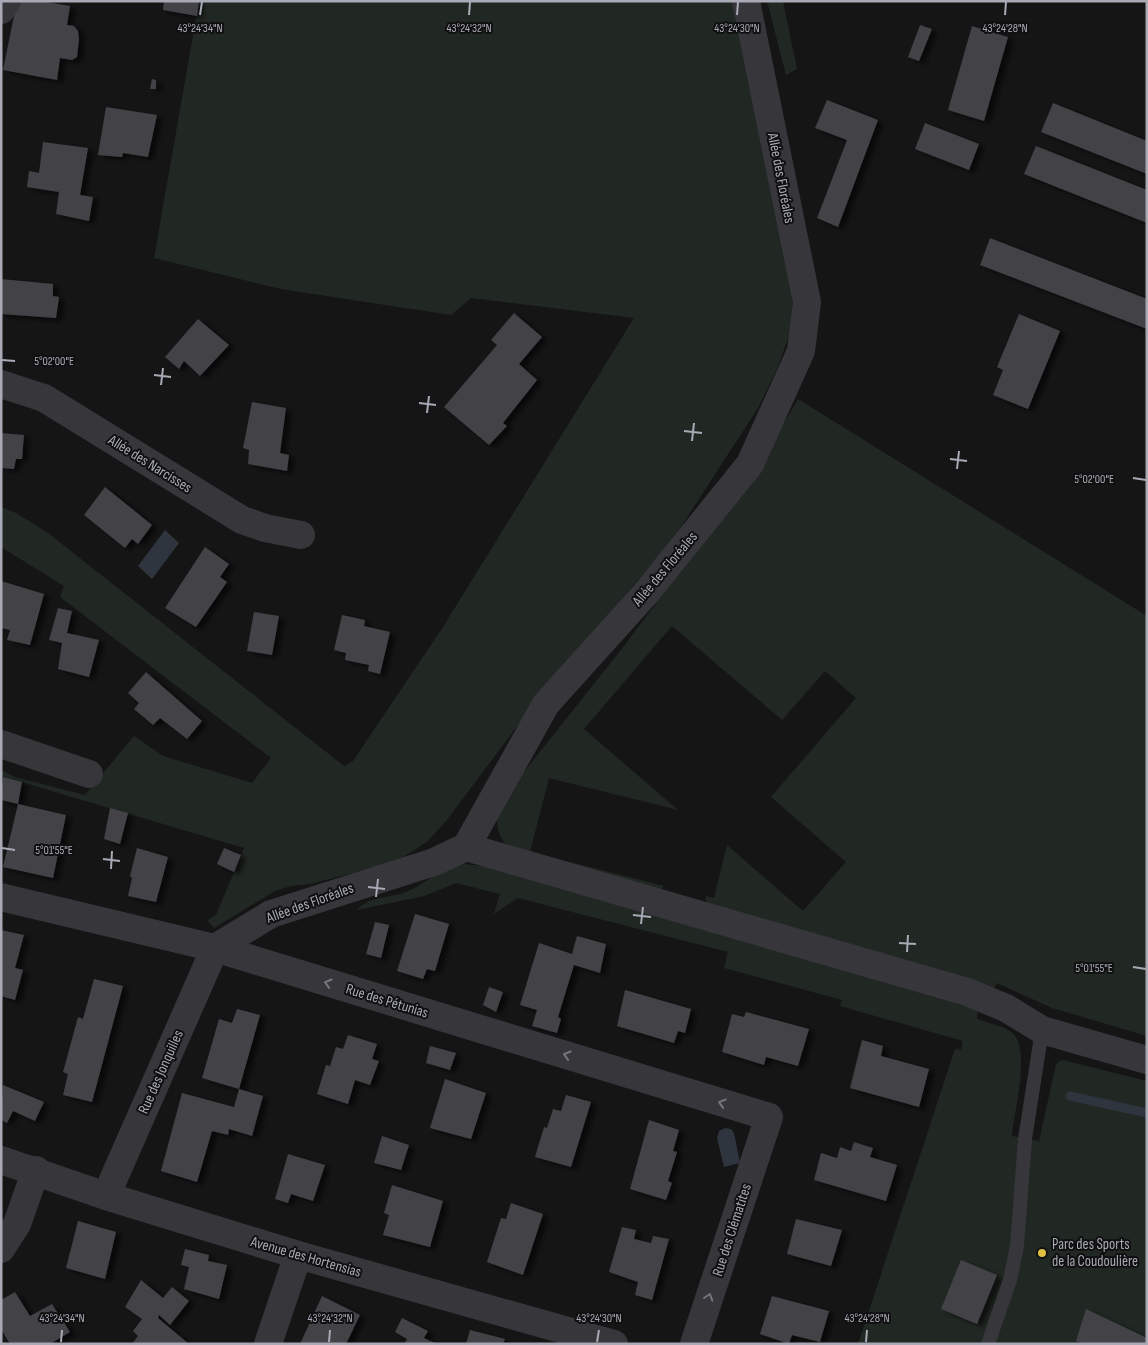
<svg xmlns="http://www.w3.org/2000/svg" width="1148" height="1345" font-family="'Sofia Sans Condensed',sans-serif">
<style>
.green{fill:#212823}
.water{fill:#2f353e}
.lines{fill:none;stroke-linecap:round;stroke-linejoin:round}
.stream{stroke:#2f353e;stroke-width:9}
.building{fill:#424246;filter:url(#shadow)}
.service{stroke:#36363b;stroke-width:14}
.minor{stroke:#36363b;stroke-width:28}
.oneway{stroke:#75767e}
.ticks{fill:none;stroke:#a8aab5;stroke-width:2}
.poi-dot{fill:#dfc144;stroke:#101011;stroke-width:2}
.labels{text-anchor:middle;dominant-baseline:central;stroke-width:4;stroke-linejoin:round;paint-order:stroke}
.street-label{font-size:15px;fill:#a8aab5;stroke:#101011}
.poi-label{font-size:15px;fill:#a8aab5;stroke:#101011;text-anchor:start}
.ticks-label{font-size:12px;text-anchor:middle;fill:#a8aab5;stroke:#101011;stroke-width:4;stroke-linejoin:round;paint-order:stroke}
</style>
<defs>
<filter id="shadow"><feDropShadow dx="5.5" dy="3" stdDeviation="2.5" flood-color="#0009"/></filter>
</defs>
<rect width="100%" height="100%" fill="#151516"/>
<g class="green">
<polygon points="199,1 733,1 793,286 792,327 777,369 758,408 673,539 545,689 447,820 427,842 403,857 384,865 310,884 291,886 275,891 214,928 207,920 216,915 244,848 1,776 1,770 15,777 85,795 134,736 163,756 252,783 271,758 60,597 64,586 1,547 1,507 16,513 48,533 344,766 353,761 443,627 634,318 471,298 451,315 281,289 154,258"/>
<polygon points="767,1 783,1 797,69 786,75"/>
<path d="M798 399 1147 616V1036L1052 1008 997 983 993 990 707 905 705 896 714 898 727 845 803 911 846 862 771 797 856 698 825 671 782 720 672 626 584 729 678 810 549 778 530 852 664 886 660 891 513 853C489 829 496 813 512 787L624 646 757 469Z"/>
<path d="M465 864 489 867 978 1010 977 1019C988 1023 1001 1026 1010 1031 1033 1045 1013 1114 1012 1136L1039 1141 1056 1064 1062 1060 1147 1081V1344H858L955 1049 961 1050 963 1041 840 1006 842 1000 724 968 728 952 518 898 494 914 500 894 456 883 424 896 357 910C369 896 388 898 404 893 427 884 437 868 465 864Z"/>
</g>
<g class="water">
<polygon points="165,530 179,543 152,579 138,566"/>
<polygon points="725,1128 731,1129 734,1133 740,1163 724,1167 717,1138 719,1131"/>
</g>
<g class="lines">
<polyline class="stream" points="1070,1096 1147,1113"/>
</g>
<g class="building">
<polygon points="17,1 41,1 70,6 67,25 74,26 78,31 79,39 77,57 72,60 60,58 57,80 3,70"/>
<polygon points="164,1 199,1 197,16 163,10"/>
<polygon points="920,25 932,29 919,61 908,57"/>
<polygon points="972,26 1008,37 984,121 948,110"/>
<polygon points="152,79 156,80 156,89 150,89"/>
<polygon points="827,100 878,120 838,227 817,218 847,140 815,128"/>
<polygon points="1053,103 1147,141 1147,174 1041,132"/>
<polygon points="106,107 157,115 148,157 123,153 122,157 98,155"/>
<polygon points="925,123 979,144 969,170 915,149"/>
<polygon points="43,142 88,148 80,195 93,197 89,221 56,214 59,192 27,187 29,171 39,173"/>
<polygon points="1036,146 1147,190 1147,223 1024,174"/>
<polygon points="990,238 1147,299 1147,329 980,265"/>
<polygon points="1,279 53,284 53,296 59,297 56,318 1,314"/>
<polygon points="514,313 542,337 519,364 537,380 503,423 507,426 489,445 444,407 497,345 491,340"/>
<polygon points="1019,314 1060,331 1028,409 993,395 1003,370 997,367"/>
<polygon points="198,319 229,345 200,376 184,361 179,369 165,357"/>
<polygon points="252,402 286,408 280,453 289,455 287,471 248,464 249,450 243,448"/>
<polygon points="1,433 24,435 22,459 16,459 14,469 1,468"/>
<polygon points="105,487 152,525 138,544 132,539 125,548 84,515"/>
<polygon points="205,547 229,564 220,577 227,582 196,627 165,608"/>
<polygon points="1,581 44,594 30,645 7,640 10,630 1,628"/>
<polygon points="58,608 72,611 67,633 99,640 89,677 58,669 62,643 49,640"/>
<polygon points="254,612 279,616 272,655 247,651"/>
<polygon points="342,615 365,620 364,626 390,632 380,674 368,671 369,665 345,660 346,653 334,650"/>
<polygon points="146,672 202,721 187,739 160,718 153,725 134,709 139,703 128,693"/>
<polygon points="3,777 22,782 18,804 1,800"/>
<polygon points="18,804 66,815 53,878 3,867"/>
<polygon points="110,808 128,813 120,844 104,839"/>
<polygon points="137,848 168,857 156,902 128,896 132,878 130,876"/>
<polygon points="224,848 241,855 234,872 217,864"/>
<polygon points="415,914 449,924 435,971 427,969 423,979 397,971"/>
<polygon points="375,922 389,925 381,958 366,954"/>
<polygon points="1,930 24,935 15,968 23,970 15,1000 1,996"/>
<polygon points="577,936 606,944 600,973 574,965 558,1017 561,1019 557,1033 532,1026 537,1010 520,1005 539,943 572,954"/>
<polygon points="94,979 123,986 92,1102 63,1095 68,1074 63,1072 78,1017 83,1019"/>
<polygon points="489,987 503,992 496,1012 483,1005"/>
<polygon points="625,990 691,1009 685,1033 678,1031 674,1043 617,1026"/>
<polygon points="237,1009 260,1015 239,1089 202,1078 219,1019 232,1023"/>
<polygon points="746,1012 809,1029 798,1066 766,1057 764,1065 722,1052 732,1014 744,1017"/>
<polygon points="348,1035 377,1044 372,1059 379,1061 370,1085 355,1080 348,1104 317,1094 326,1065 330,1066 336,1047 343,1049"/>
<polygon points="862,1040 883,1046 881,1056 929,1069 919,1107 850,1088"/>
<polygon points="430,1046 456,1053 450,1070 426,1063"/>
<polygon points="445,1079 486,1093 471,1139 430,1128"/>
<polygon points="3,1085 44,1102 35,1121 13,1111 7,1123 1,1120"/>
<polygon points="239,1089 263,1096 252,1136 229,1129 228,1135 212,1131 197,1182 161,1171 182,1093 234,1107"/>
<polygon points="566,1095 591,1102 571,1167 535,1157 544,1127 547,1128 553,1109 561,1111"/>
<polygon points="649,1120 679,1130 673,1151 677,1152 668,1181 672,1183 666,1200 630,1189"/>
<polygon points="382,1136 409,1145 401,1170 374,1163"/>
<polygon points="854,1142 873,1148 870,1157 897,1165 886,1201 814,1180 821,1153 837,1158 840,1147 851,1151"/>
<polygon points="288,1154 325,1165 313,1201 291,1194 288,1203 275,1199"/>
<polygon points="392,1185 443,1201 430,1247 383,1235 389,1215 384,1213"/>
<polygon points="511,1203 543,1214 523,1275 487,1262 501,1218 506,1219"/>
<polygon points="796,1219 842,1230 831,1266 787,1254"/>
<polygon points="78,1221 116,1232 105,1279 66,1268"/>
<polygon points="622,1227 636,1230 634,1239 651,1243 653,1236 669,1239 652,1300 635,1295 638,1282 609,1272"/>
<polygon points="185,1249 209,1255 208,1261 227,1265 219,1299 184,1289 189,1267 181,1265"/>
<polygon points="961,1260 997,1275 977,1324 941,1309"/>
<polygon points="141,1280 163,1298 172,1287 189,1301 170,1325 159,1315 158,1318 189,1344 132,1344 138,1336 133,1331 142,1319 125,1307"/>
<polygon points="15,1292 30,1316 52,1304 70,1332 50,1344 10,1344 1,1329 1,1300"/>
<polygon points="322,1296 360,1315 346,1344 300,1344"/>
<polygon points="772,1296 829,1311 820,1342 792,1335 789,1344 760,1334"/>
<polygon points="1086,1309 1147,1338 1147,1344 1085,1344 1076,1341"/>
<polygon points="402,1318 428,1331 424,1338 437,1344 404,1344 407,1339 395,1332"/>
<polygon points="470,1330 505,1339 503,1344 466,1344"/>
</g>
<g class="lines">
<polyline class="service" points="988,1344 1010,1280 1017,1246 1025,1139 1042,1030"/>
<g class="minor">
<polyline points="1,10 7,1"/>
<polyline points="1,384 44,398 242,520 265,528 301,535"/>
<polyline points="1,744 89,774"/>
<polyline points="466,847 967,992 1006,1008 1042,1030 1147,1060"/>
<polyline points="1,897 215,948 769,1117 694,1344"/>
<polyline points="215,948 271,914 434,862 466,847 546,704 646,593 750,464 801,351 807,302 746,1"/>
<polyline points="1,1160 106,1196 298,1255 614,1344"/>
<polyline points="106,1196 215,948"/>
<polyline points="1,1249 17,1224 36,1170"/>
<polyline points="268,1344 298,1255"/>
</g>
</g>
<defs><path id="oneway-chevron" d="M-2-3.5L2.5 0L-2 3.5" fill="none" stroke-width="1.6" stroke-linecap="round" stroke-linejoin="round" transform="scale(1.25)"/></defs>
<g class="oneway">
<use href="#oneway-chevron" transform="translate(328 983) rotate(-163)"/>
<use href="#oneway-chevron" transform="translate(567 1055) rotate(-163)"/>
<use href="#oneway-chevron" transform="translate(722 1103) rotate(-163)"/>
<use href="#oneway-chevron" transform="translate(709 1297) rotate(-72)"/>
</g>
<path class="ticks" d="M200 15 202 2M469 15 470 2M737 15 738 2M1005 15 1006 2M2 360 15 361M154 375 171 377M161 385 163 368M419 403 436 405M427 413 429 396M684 431 702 433M692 441 694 423M950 459 967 461M957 469 959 451M1133 478 1146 480M2 848 15 850M103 859 120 861M111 869 112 851M368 887 385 889M376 897 378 879M633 915 651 917M641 924 643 907M899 943 916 944M907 952 908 935M1133 967 1146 969M61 1342 62 1330M329 1342 330 1330M597 1342 599 1330M866 1342 867 1330"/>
<circle class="poi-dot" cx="1042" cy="1253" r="5"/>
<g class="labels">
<g class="street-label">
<text transform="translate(781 178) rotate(79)">Allée des Floréales</text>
<text transform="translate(150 464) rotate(32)">Allée des Narcisses</text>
<text transform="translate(665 569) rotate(-50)">Allée des Floréales</text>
<text transform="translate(310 903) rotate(-20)">Allée des Floréales</text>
<text transform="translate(387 1001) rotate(17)">Rue des Pétunias</text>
<text transform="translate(161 1072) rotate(-66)">Rue des Jonquilles</text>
<text transform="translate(732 1230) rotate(-72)">Rue des Clématites</text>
<text transform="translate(306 1257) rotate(16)">Avenue des Hortensias</text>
</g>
<g class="poi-label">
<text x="1052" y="1244">Parc des Sports<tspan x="1052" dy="17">de la Coudoulière</tspan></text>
</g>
</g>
<g class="ticks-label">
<text x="200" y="32">43°24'34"N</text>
<text x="469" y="32">43°24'32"N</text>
<text x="737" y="32">43°24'30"N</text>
<text x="1005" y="32">43°24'28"N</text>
<text x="54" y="365">5°02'00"E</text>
<text x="1094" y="483">5°02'00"E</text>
<text x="54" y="854">5°01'55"E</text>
<text x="1094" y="972">5°01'55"E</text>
<text x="62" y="1322">43°24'34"N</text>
<text x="330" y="1322">43°24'32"N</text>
<text x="599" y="1322">43°24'30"N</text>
<text x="867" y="1322">43°24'28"N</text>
</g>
<rect width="1148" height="1345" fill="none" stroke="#a8aab5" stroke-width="5"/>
</svg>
